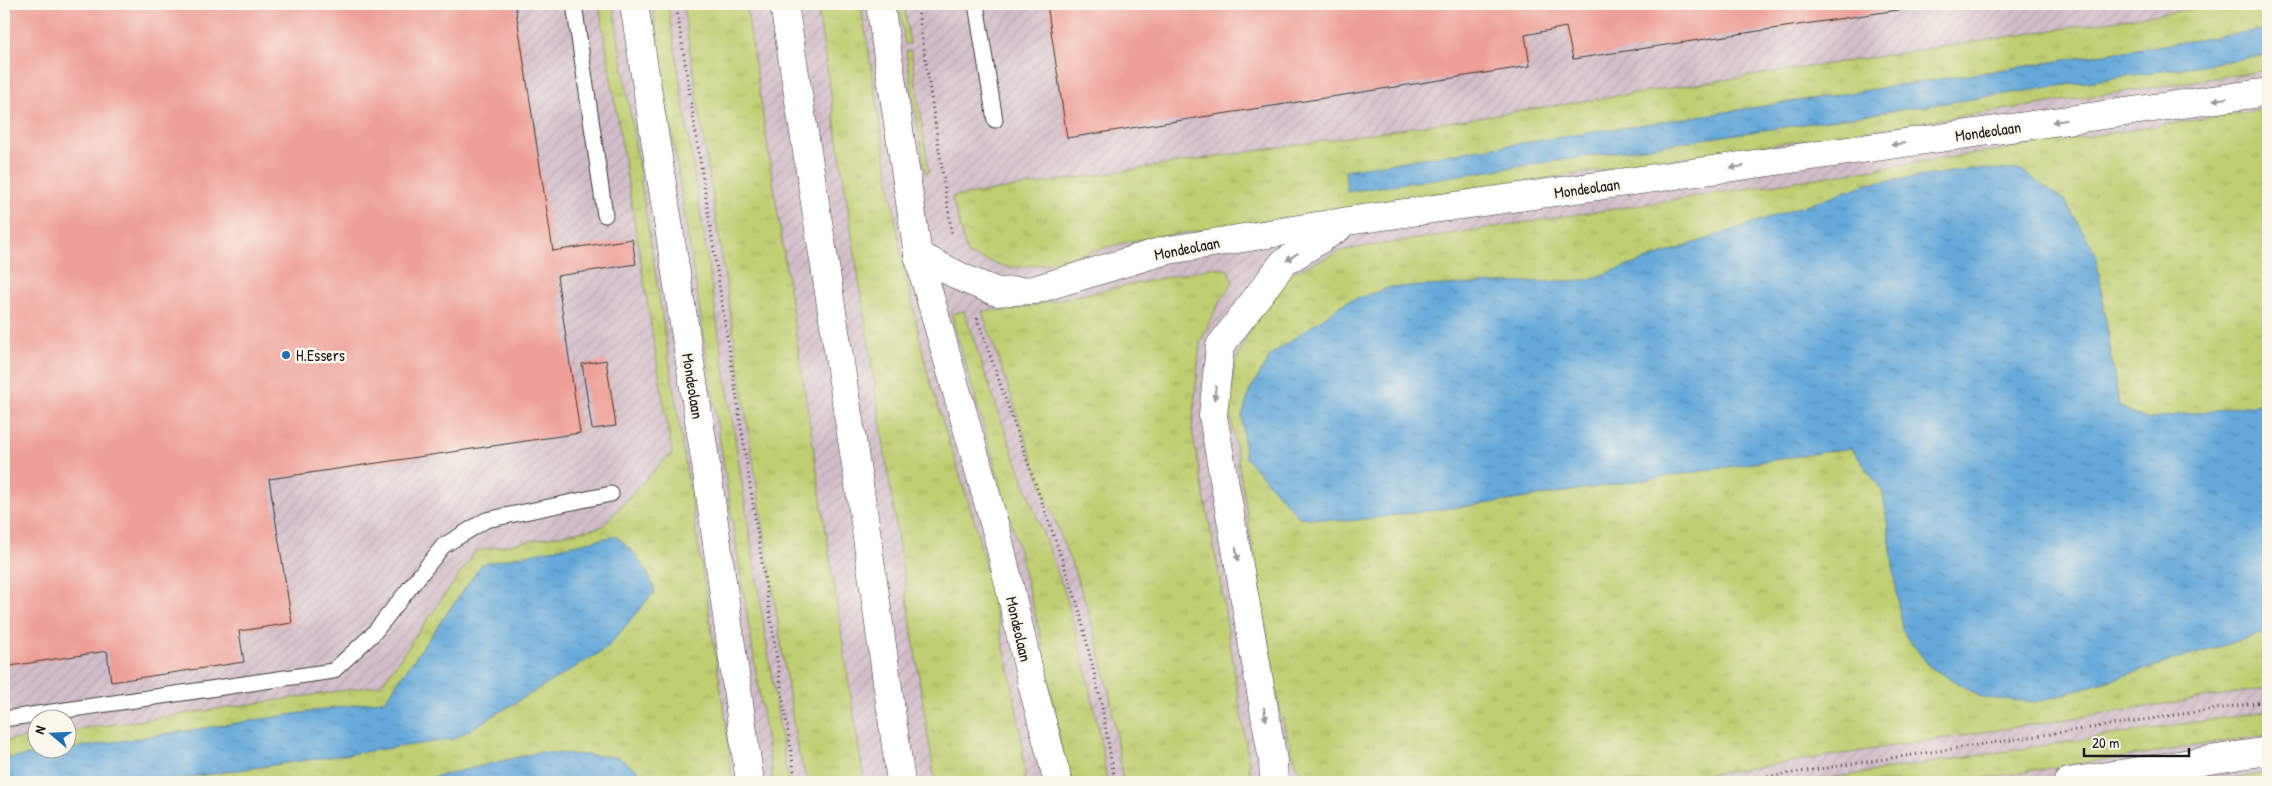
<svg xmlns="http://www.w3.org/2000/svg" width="2272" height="786" font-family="'Patrick Hand',sans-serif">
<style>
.industrial{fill:url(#industrial-furrows);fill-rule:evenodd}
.grass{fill:url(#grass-tufts);stroke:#6d7546}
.garden{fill:#bece71;stroke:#6d7546}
.water{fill:url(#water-ripples);stroke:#40627a}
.building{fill:#ed9e96}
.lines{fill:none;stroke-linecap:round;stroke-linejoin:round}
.lane-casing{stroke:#3b3a35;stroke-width:17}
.street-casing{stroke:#3b3a35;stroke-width:29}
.path{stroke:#3b3a35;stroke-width:3;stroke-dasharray:1 4;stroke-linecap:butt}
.lane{stroke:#fff;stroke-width:15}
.street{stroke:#fff;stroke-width:28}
.oneway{fill:#999}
.poi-dot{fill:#1f6fb2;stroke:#fbf7ec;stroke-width:2}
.labels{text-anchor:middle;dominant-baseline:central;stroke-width:5;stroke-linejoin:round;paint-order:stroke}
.street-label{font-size:16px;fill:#1c1c1c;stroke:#fbf7ec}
.poi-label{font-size:16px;fill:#1c1c1c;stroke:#fbf7ec;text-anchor:start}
</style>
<defs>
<pattern id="industrial-furrows" width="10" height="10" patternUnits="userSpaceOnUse" patternTransform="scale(1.25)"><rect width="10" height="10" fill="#d1bdc9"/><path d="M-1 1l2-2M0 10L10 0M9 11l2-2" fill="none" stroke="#b3a2ac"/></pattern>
<pattern id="grass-tufts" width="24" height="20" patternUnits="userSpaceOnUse" patternTransform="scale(1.25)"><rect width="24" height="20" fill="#bece71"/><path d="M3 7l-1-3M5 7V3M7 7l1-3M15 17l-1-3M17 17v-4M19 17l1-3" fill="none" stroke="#a3b061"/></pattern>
<pattern id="water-ripples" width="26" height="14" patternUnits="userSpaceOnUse" patternTransform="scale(1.25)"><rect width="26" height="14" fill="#65a8d9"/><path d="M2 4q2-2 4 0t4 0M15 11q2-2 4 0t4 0" fill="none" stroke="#5288af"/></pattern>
</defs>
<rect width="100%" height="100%" fill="#fbf7ec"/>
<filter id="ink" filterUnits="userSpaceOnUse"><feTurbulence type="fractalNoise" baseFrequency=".02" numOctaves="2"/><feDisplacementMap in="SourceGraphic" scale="10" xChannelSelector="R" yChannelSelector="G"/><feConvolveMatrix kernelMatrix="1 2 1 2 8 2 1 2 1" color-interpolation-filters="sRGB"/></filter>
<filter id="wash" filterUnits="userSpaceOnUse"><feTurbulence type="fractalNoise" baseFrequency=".0096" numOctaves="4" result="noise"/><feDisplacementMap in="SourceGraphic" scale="20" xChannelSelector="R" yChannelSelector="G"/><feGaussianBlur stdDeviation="1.12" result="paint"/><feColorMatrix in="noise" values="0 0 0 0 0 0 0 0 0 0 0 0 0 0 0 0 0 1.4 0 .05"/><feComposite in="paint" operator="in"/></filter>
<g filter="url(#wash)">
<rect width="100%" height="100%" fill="#ece1c0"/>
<path class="industrial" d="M4 4H2268V782H4ZM38 718H68V748H38Z"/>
<g class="grass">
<polygon points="599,4 613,4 726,722 732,782 4,782 4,741 37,736 38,748 68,748 68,731 381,685 476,551 602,527 662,462 672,454"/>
<polygon points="652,4 668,4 781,737 787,775 792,782 773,782"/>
<polygon points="683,4 746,4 864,782 811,782 805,774 797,747"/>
<polygon points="817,4 861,4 901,253 928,375 976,526 1012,683 1023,747 1025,782 935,782"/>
<polygon points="899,4 904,4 910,44 905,44"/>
<polygon points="2224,4 2268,4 2268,70 1131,241 1045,264 1010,268 967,254 952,197"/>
<polygon points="906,51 911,51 929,172 925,173"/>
<polygon points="2268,109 2268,688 1661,782 1307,782 1297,767 1281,716 1229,407 1235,363 1254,322 1291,273 1344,250"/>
<polygon points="1215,267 1228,270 1233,282 1217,306 1200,343 1192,430 1220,580 1252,782 1123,782 1109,690 1088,608 1036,469 982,311 1010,310"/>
<polygon points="964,311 1000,417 1066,596 1085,666 1100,737 1107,782 1068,782 1041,638 1016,539 951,314"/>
<polygon points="2268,711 2268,735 1958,782 1804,782"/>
</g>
<polygon class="garden" points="2268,773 2268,782 2209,782"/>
<g class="water">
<polygon points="2268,29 2268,55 1347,192 1345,170"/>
<polygon points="1973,169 2021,170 2065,201 2096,254 2119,406 2146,419 2268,403 2268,632 2038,702 1983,698 1930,667 1902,630 1883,492 1851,448 1507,501 1348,521 1299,517 1245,457 1242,416 1250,390 1272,354 1346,302 1391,287 1587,280 1867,184"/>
<path d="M616 536C634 551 648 569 655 591L606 649 454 739 156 782H4V759L385 700 482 564Z"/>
<polygon points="540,752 618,757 654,782 413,782"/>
</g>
<g id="blocks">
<g class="building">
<polygon points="4,4 515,4 553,251 632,239 636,264 557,276 580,433 269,479 292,623 239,631 244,662 111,682 107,651 4,667"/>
<polygon points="1047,4 1931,4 1931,5 1573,59 1566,27 1525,35 1530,66 1067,138"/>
<polygon points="606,360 616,426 592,429 582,364"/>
</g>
</g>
</g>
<g filter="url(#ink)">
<use href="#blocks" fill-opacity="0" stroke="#3b3a35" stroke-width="1"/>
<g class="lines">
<defs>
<g id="lane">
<polyline points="574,4 605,215"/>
<polyline points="976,4 995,120"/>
<polyline points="4,719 333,671 373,634 443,546 486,520 611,494"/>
</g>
<g id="street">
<polyline points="634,4 706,465 750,782"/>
<polyline points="784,4 865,523 901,782"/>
<polyline points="880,4 918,255 998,537 1032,684 1058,782"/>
<polyline points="918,255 965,279 997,292 1034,290 1163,251 1348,221 2268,92"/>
<polyline points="1274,782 1273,761 1213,416 1220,346 1283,263 1338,228"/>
<polyline points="2068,782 2268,751"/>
</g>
</defs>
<use href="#lane" class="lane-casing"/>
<use href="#street" class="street-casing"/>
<g class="path">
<polyline points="676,4 794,770 802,782"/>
<polyline points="917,4 952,235"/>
<polyline points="977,318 1078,605 1102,707 1115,782"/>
<polyline points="1733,782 2268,701"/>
</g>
<use href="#lane" class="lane"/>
<use href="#street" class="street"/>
</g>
<defs><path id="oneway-solid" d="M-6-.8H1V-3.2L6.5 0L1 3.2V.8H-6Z" transform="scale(1.25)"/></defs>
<g class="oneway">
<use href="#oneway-solid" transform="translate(2220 99) rotate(172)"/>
<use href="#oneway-solid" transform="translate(2059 121) rotate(172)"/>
<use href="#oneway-solid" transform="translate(1898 144) rotate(172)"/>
<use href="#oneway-solid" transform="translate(1737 167) rotate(172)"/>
<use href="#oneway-solid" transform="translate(1292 257) rotate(147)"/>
<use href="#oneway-solid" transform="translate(1215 393) rotate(96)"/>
<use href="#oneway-solid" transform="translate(1237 554) rotate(80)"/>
<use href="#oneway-solid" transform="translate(1265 714) rotate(80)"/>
</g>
</g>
<circle class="poi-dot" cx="286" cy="355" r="5"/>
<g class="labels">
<g class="street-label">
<text transform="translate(1988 131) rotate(-8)">Mondeolaan</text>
<text transform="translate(1587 188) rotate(-8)">Mondeolaan</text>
<text transform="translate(1187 248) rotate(-11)">Mondeolaan</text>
<text transform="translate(693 386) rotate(81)">Mondeolaan</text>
<text transform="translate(1019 629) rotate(77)">Mondeolaan</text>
</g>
<g class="poi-label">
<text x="296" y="355">H.Essers</text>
</g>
</g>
<rect width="2272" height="786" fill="none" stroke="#fbf7ec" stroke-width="20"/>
<g transform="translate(52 734) rotate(289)"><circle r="24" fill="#fbf7ec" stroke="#a29f99"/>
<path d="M0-4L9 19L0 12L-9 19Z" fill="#1f6fb2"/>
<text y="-8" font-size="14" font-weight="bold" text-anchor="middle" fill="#1c1c1c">N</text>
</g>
<path d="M2084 748v8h105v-8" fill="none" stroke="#1c1c1c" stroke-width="2.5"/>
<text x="2092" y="748" font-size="15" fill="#1c1c1c" stroke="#fbf7ec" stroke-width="4" paint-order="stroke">20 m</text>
</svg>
